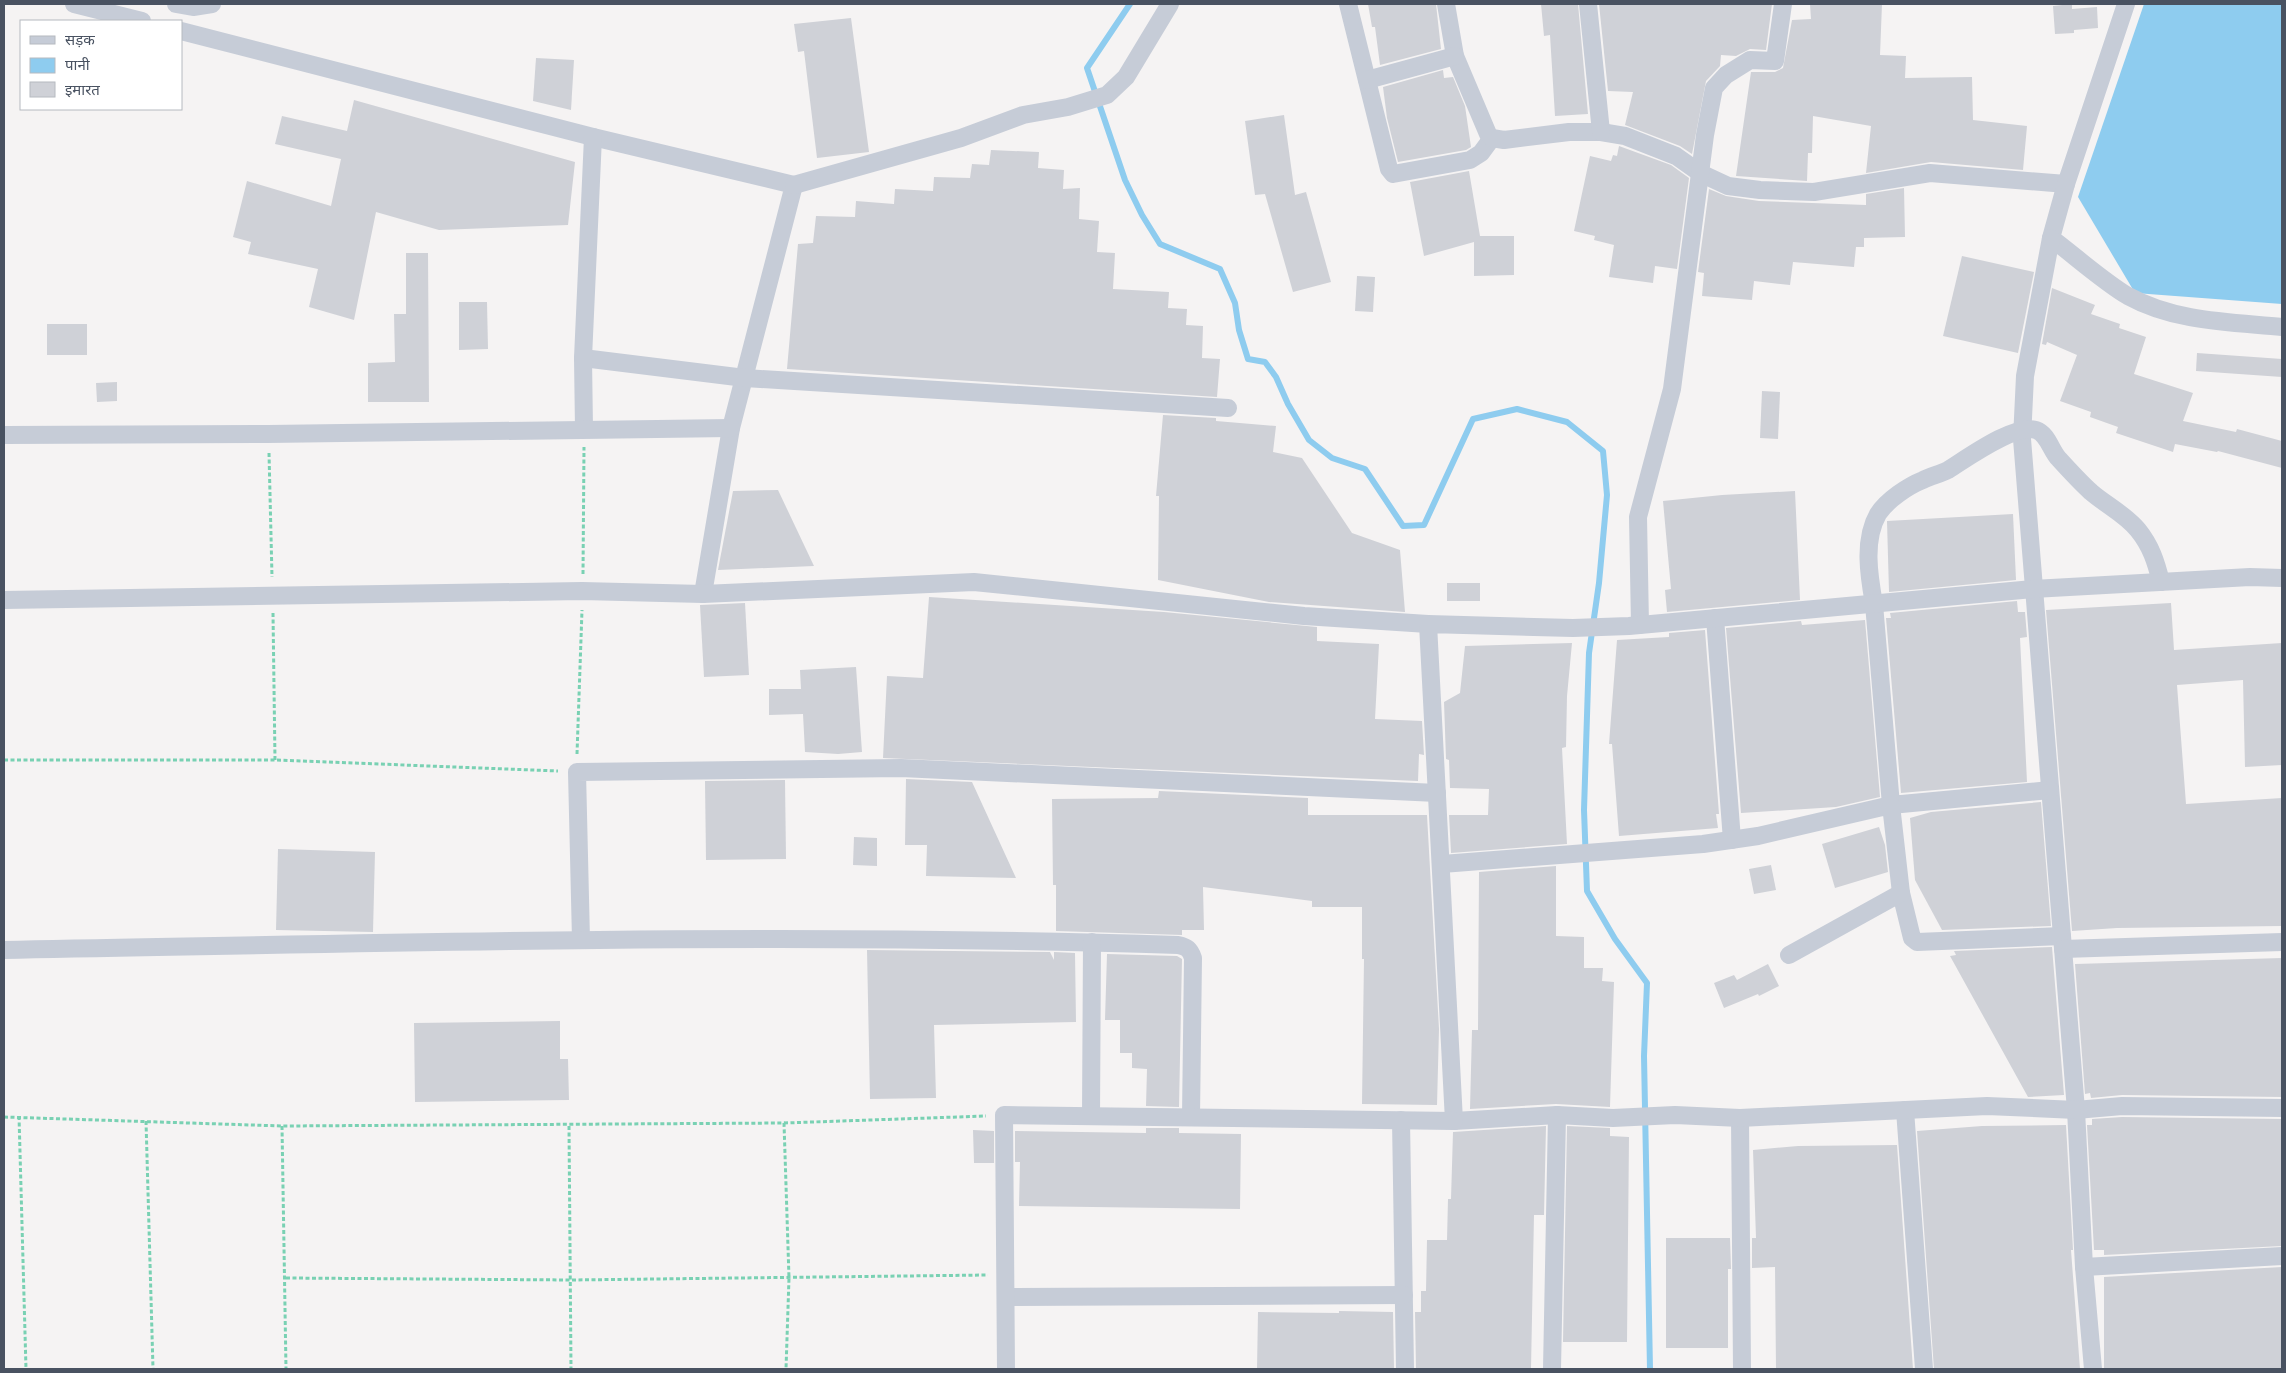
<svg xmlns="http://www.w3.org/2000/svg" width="2286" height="1373" font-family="Cabin,'Noto Sans Devanagari',sans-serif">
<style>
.water{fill:#8eccef}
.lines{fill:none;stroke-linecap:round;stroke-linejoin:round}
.stream{stroke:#8eccef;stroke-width:6}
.building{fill:#cfd1d7}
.path{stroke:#79d1b3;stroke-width:3;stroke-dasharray:4 2.5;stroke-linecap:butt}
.minor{stroke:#c6ccd7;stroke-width:18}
</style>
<rect width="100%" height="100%" fill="#f5f3f3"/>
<polygon class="water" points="2144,4 2282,4 2282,304 2135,293 2078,197"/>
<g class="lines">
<polyline class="stream" points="1130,4 1087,68 1125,180 1142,215 1160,244 1220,269 1235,303 1239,330 1248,359 1265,362 1276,377 1288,404 1309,440 1332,458 1365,469 1403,526 1424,525 1473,419 1517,409 1567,422 1603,451 1607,495 1599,583 1589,653 1584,810 1587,891 1615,939 1647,983 1644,1056 1650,1369"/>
</g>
<g class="building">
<polygon points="1368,4 1436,4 1441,49 1380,65 1375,27 1372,27"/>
<polygon points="1541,4 1578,4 1588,114 1555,116 1550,35 1544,36"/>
<polygon points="1599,4 1772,4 1766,50 1750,49 1736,56 1721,55 1720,66 1706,81 1692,154 1680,146 1625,125 1633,92 1608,91"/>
<polygon points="1810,4 1882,4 1880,55 1906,56 1905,78 1972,77 1973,120 2027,126 2023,170 1931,162 1866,173 1871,126 1813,116 1812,153 1808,153 1807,181 1736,176 1751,72 1775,72 1783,68 1792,20 1811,19"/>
<polygon points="2072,4 2072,9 2097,7 2098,28 2074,30 2074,33 2055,34 2053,6"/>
<polygon points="851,18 869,152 817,158 804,51 798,52 794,24"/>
<polygon points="536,58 574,60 571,110 533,101"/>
<polygon points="1443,70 1444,78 1453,77 1465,106 1471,147 1466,150 1398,162 1387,118 1383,87"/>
<polygon points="354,100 575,162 568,225 439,230 376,212 354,320 309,307 318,269 248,254 251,242 233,237 247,181 331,206 341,159 275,144 282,116 347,131"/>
<polygon points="1284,115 1295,195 1306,192 1331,282 1293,292 1265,194 1255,195 1245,121"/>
<polygon points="1619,146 1671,165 1689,178 1677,269 1655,266 1653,283 1609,277 1614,245 1594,240 1595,236 1574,231 1590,156 1611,161 1613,155 1617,156"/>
<polygon points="991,150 1039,152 1038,168 1064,170 1063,189 1080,188 1079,219 1099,221 1097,252 1115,253 1113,289 1169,292 1168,308 1187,309 1186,325 1203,326 1202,358 1220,359 1217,397 787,369 798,244 813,243 816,216 855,217 856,201 894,204 895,189 933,191 934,177 970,178 972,164 989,165"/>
<polygon points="1469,171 1480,236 1514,236 1514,275 1474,276 1474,242 1424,256 1410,182"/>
<polygon points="1904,188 1905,237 1864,238 1864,247 1856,247 1854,267 1793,262 1790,285 1754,281 1752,300 1702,296 1704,273 1698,272 1709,189 1726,196 1759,201 1866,205 1866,194"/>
<polygon points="406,253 428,253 429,402 368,402 368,363 395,362 394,314 406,314"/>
<polygon points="1962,256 2034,272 2018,353 1943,336"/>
<polygon points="1357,276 1375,277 1373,312 1355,311"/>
<polygon points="2052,288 2095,305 2091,314 2120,324 2119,328 2146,337 2134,374 2193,393 2183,421 2236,432 2237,429 2282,441 2282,468 2218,451 2217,452 2175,444 2173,452 2116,433 2118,427 2090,417 2091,412 2060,401 2077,355 2047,342 2046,345 2042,344"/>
<polygon points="459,302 487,302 488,349 459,350"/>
<rect x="47" y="324" width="40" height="31"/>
<polygon points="2197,353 2282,359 2282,377 2196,371"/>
<polygon points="117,382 117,401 97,402 96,383"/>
<polygon points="1762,391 1780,392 1778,439 1760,438"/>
<polygon points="1163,415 1216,418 1216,421 1276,426 1273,452 1302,458 1352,533 1400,550 1405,612 1269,602 1158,580 1159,496 1156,496"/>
<polygon points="778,490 814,566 718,570 733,491"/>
<polygon points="1795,491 1800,600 1667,612 1665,590 1671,589 1663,501 1722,495"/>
<polygon points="2013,514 2016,580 1889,592 1887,521"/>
<rect x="1447" y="583" width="33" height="18"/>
<polygon points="929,597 1164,612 1317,627 1317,641 1379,644 1375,719 1422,721 1424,755 1419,754 1418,781 883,758 887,676 923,678"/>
<polygon points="2017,601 2018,612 2025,612 2027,637 2020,638 2027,782 1901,793 1886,618 1891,618 1890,613"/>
<polygon points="745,603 749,675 704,677 700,605"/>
<polygon points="2171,603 2174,650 2282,643 2282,765 2245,767 2243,680 2177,685 2186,804 2282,798 2282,926 2117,928 2072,931 2046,610"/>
<polygon points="1865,620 1880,797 1836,807 1741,813 1726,628 1801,621 1802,625"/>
<polygon points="1705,630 1719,814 1716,814 1718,828 1619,836 1612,744 1609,744 1617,640 1669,637 1669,633"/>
<polygon points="1572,643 1567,696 1566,747 1562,748 1567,844 1451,853 1449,815 1488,815 1489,789 1450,788 1449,760 1446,759 1444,702 1460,693 1465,646"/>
<polygon points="856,667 862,752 838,754 805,752 803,714 769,715 769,689 801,689 800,670"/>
<polygon points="906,779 972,782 1016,878 926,876 927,845 905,845"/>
<polygon points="785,780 786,859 706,860 705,781"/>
<polygon points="1159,791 1308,798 1308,815 1427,815 1439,1029 1437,1105 1362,1104 1364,959 1362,959 1362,907 1312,907 1312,901 1203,887 1204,930 1182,930 1182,935 1056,931 1056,885 1053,885 1052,799 1158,798"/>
<polygon points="2041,802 2051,926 1942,930 1915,880 1910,818 1931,812"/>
<polygon points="1879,827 1885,845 1888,872 1835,888 1822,844"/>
<polygon points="854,837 877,838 877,866 853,865"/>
<polygon points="278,849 375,852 373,932 276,930"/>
<polygon points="1771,865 1776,890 1754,894 1749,869"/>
<polygon points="1556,866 1556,936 1584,937 1584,968 1603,968 1602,981 1614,982 1610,1107 1556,1104 1470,1109 1472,1030 1478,1030 1479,872"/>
<polygon points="2052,947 2064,1095 2028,1097 1950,956 1956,955 1954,951"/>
<polygon points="867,950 1050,952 1054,960 1054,952 1075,953 1076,1022 934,1025 936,1098 870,1099"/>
<polygon points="1107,954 1177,956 1182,959 1179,1107 1146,1106 1147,1069 1132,1068 1132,1053 1120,1053 1120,1020 1105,1020"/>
<polygon points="2282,958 2282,1097 2122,1095 2091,1098 2090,1093 2085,1094 2075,964"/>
<polygon points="1768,964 1779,986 1759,996 1758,994 1724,1008 1714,983 1734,975 1737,980"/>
<polygon points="560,1021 560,1059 568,1059 569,1100 415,1102 414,1023"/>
<polygon points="2122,1117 2282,1119 2282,1246 2104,1255 2104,1250 2094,1250 2087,1125 2092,1125 2092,1119"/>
<polygon points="2066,1125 2073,1250 2071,1250 2080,1369 1934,1369 1917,1131 1982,1126"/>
<polygon points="1546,1126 1544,1215 1534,1215 1531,1369 1416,1369 1415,1312 1421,1312 1421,1291 1426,1291 1427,1240 1447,1240 1448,1199 1451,1199 1453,1132"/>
<polygon points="1567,1126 1610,1128 1610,1136 1629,1137 1627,1342 1563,1342"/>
<polygon points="1146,1128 1179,1128 1179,1133 1241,1134 1240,1209 1019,1206 1020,1162 1015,1162 1015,1131 1146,1133"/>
<polygon points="973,1130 994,1131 994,1163 974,1163"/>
<polygon points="1897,1145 1913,1369 1776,1369 1775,1267 1752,1268 1752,1238 1756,1238 1753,1150 1798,1146"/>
<polygon points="1666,1238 1730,1238 1731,1269 1728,1269 1728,1348 1666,1348"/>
<polygon points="2282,1267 2282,1369 2104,1369 2104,1277"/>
<polygon points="1339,1311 1393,1312 1394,1369 1257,1369 1258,1312 1339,1313"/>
</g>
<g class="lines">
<g class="path">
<polyline points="269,453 272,577"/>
<polyline points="583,574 584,447"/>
<polyline points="273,613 275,760"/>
<polyline points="577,754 582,610"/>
<polyline points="4,760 275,760 558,771"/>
<polyline points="19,1116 26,1369"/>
<polyline points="4,1117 282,1126 784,1123 789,1278 786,1369"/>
<polyline points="146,1121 153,1369"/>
<polyline points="784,1123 986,1116"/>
<polyline points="282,1126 286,1369"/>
<polyline points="569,1126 571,1369"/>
<polyline points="286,1278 571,1280 988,1275"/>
</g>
<g class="minor">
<polyline points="74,4 142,21"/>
<polyline points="176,4 193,7 212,4"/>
<polyline points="1348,4 1389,169 1393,174 1470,160 1481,153 1492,138"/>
<polyline points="1446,4 1455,56 1488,134 1492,138 1504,140 1569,132 1601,132 1625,136 1676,156 1700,173 1728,186 1760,190 1814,192 1930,173 2066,184"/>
<polyline points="1588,4 1601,132"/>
<path d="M2126 4 2066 184 2051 238C2075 256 2104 282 2128 296 2175 322 2231 322 2282 327"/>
<polyline points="181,31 593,137 794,185 731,428 703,594"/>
<polyline points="1367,80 1455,56"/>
<polyline points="794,185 961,138 1023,115 1068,107 1107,95 1126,77 1170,4"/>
<polyline points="2051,238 2025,376 2022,439 2076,1110 2084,1267 2093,1369"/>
<polyline points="583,358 745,378 1228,408"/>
<polyline points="584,429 583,358 593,137"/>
<polyline points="4,435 268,434 731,428"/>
<polyline points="4,600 582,591 703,594 974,582 1304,616 1428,624"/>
<polyline points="1715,618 1732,840"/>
<polyline points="1640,625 1638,517 1672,389 1705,135 1714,88 1726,75 1750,60 1775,61 1783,4"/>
<path d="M2050 790 1891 805 1874 604C1869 576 1863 540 1878 514 1887 500 1908 486 1923 480 1931 476 1940 474 1948 470 1966 459 2015 423 2036 430 2048 434 2051 451 2059 459 2069 470 2080 482 2091 492 2106 505 2125 514 2138 530 2151 546 2156 562 2161 582"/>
<polyline points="1442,864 1703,844 1758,836 1891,805 1901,893 1912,938 1917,942 2062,936"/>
<polyline points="581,940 577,772 901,768 1437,793"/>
<polyline points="2063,949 2282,942"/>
<path d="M4 950C395 943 787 932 1178 945 1187 947 1190 949 1193 958L1191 1117"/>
<polyline points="1789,955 1901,893"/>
<polyline points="1905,1110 1924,1369"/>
<polyline points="1557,1115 1454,1121 1428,624 1573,628 1629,626 2033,589 2250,577 2282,578"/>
<polyline points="1091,1116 1092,942"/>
<polyline points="1740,1118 1742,1369"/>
<polyline points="1401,1120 1405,1369"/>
<polyline points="2084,1267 2282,1256"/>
<polyline points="1006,1297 1404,1295"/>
<polyline points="1006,1369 1004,1115 1454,1121"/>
<polyline points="1552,1369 1557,1115 1613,1118 1675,1115 1740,1118 1987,1106 2076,1110 2122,1106 2282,1108"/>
</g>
</g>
<rect width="2286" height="1373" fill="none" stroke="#495261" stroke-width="10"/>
<rect x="20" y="20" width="162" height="90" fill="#ffffff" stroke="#b6bac0"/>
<rect x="30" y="36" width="25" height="8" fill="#c6ccd7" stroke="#b6bac0"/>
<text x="65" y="45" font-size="15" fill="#495261">सड़क</text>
<rect x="30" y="58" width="25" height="15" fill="#8eccef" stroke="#b6bac0"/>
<text x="65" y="70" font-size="15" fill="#495261">पानी</text>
<rect x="30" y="82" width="25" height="15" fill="#cfd1d7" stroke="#b6bac0"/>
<text x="65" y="95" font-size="15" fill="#495261">इमारत</text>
</svg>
